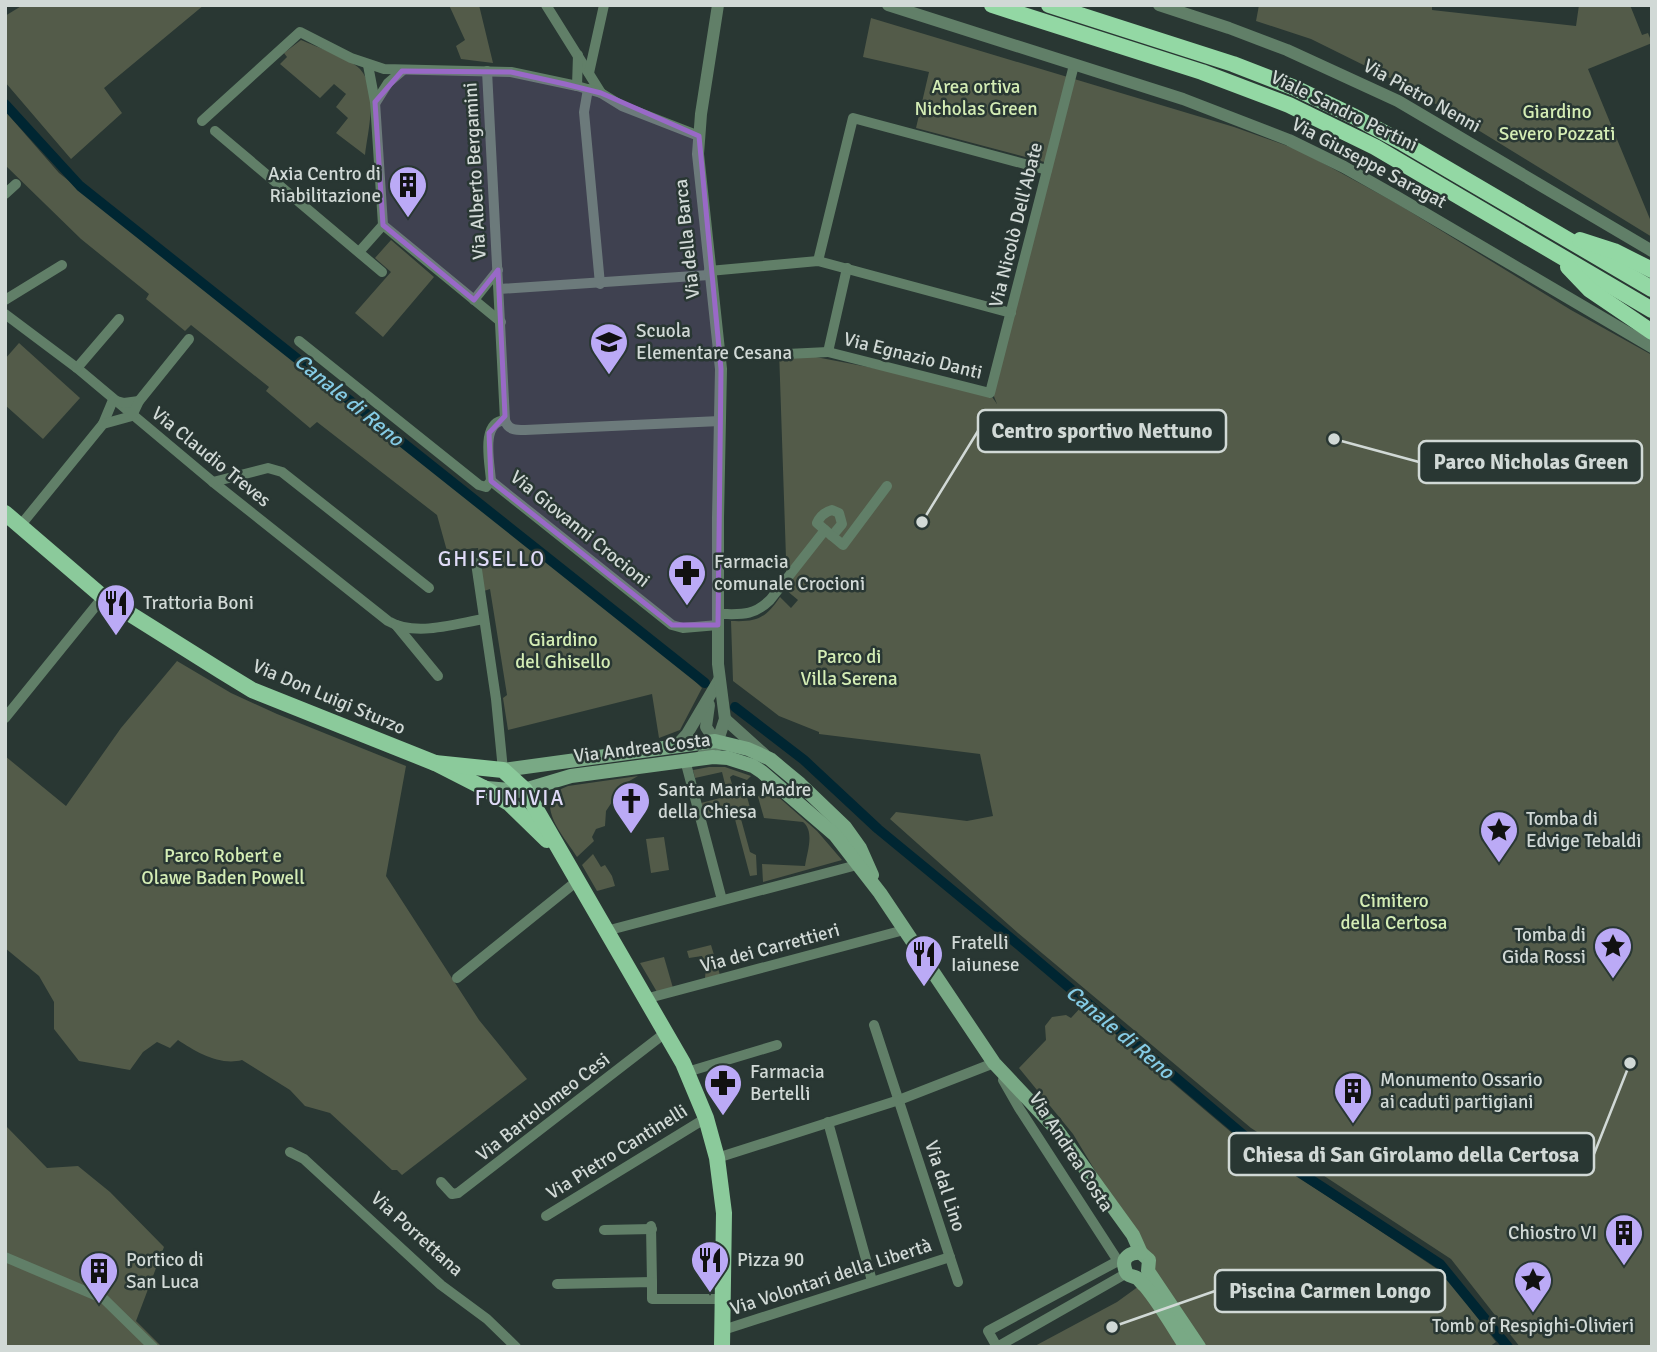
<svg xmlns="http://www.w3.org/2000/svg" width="1657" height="1352" font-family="Signika,sans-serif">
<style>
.green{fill:#535b49}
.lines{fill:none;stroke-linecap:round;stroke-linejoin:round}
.canal{stroke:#002632;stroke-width:10}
.minor{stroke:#617f68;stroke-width:10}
.tertiary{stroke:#617f68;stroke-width:12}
.secondary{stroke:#79a985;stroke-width:14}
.primary{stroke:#8bca9b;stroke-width:16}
.trunk{stroke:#93d8a4;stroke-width:16}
.marked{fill:#9969c7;fill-opacity:0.2;stroke:#9969c7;stroke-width:5;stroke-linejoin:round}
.labels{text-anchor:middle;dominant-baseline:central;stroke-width:5;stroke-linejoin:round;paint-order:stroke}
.park-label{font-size:19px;fill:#d4edb5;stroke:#293733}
.street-label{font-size:19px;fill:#d1d9d6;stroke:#293733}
.poi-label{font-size:19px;fill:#d1d9d6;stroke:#293733;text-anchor:start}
.water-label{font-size:21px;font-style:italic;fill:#85cbe5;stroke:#293733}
.neighbourhood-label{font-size:21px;letter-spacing:2px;fill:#e0dbf8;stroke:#293733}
.leader{fill:none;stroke:#d1d9d6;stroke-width:2.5}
.callout-dot{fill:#d1d9d6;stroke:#293733;stroke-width:2.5}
.callout{fill:#293733;stroke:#d1d9d6;stroke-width:2.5}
.callout-label{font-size:21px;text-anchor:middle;font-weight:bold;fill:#d1d9d6}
</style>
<rect width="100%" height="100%" fill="#293733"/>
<g class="green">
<polygon points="23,5 204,5 104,88 122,113 71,159 5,82 5,16"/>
<polygon points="449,5 479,5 493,63 461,59 456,46 465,40"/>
<polygon points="1259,5 1432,5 1432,10 1576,26 1579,5 1630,5 1642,35 1648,33 1652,43 1588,69 1652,224 1652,237 1408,87 1311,39 1256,21"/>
<path d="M871 18 1234 127 1299 150 1396 203 1571 310 1652 355V1347H1520L1451 1259 1251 1128 1018 933 890 819 896 812 967 821 993 816 980 754 819 734V732L779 716 733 681 731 621C757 622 765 619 780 597L791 608 798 600 786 590 787 588 779 350 931 379 990 394 997 404 993 394 1052 164 916 128 929 72 863 57Z"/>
<path d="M301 40C316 47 350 58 360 69 379 90 368 130 365 155L336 133 348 118 336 107 346 94 334 84 320 98 280 64 287 57 284 53Z"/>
<polygon points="5,111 59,173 566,574 689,675 702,688 680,730 659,738 652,694 508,730 503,698 507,695 490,589 484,591 478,548 447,551 437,515 317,422 310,428 266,391 269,387 191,325 185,331 146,299 149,294 81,239 5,165"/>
<polygon points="391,240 434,277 383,337 355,313 391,272 375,258"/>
<polygon points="19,343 80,398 43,439 5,405 5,359"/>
<path d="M177 661 231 693 277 714 406 766 386 876 479 1020 527 1079 402 1175 397 1170H392L330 1113 305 1106 290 1090 242 1060C220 1066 196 1052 178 1040L170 1048 157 1042 143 1052 130 1070 79 1061 54 1029V1002L39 976 5 948V756L66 806 121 728Z"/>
<polygon points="709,767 725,767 751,776 747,780 733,775 730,777 735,795 746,793 752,815 741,819 750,852 756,855 757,875 750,876 732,808 705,816 701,803 728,796 722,772 695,778 693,770"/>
<path d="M638 776 624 784 606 811 605 826 596 829 592 837 594 841 577 857C566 839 540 812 554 792L568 786Z"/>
<path d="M766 786 817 831 842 860 763 882 762 864 805 866C807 852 815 832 803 822L764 818 758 797Z"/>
<polygon points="664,837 669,870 651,873 646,839"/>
<polygon points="593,854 601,867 605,865 612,876 615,886 597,891 582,865"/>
<polygon points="711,945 720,975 705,979 706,964 702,956 689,958 687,951"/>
<polygon points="664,957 673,988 657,992 640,963"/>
<polygon points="1082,1006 1245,1144 1349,1210 1443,1273 1496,1342 1489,1347 1033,1347 1117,1302 1157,1273 1073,1134 1019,1068 1046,1040 1045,1026 1052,1017 1066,1015 1071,1018"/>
<polygon points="5,1125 47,1168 78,1166 110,1192 164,1247 136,1321 162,1347 5,1347"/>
</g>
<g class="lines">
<g class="canal">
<polyline points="5,104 80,186 705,683"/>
<polyline points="735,707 804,760 878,829 1020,946 1247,1138 1440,1264 1508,1347"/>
</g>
<g class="minor">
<polyline points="546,5 601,93"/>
<polyline points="368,65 375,102 383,225 501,322"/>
<path d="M487 71 505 420C508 430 515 430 525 430L720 421"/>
<polyline points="589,73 604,5"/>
<polyline points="577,86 578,55"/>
<polyline points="588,89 584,112 600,284"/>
<polyline points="376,102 388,83 402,71"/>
<polyline points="202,121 300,32 351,58 384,69 511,72 577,86 601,93 622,106 699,136"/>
<polyline points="215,131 382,272"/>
<polyline points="5,194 16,184"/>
<polyline points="359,252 383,225"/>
<polyline points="818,261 853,118 1047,170"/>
<polyline points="847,268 828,352 990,393 1074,65"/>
<polyline points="709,271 818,261 1011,313"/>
<polyline points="499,289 709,275"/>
<polyline points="5,300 62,265"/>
<polyline points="474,300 498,270"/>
<path d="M5 314 77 368 213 482 388 621C415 637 454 624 484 619"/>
<polyline points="299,341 479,485 486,487 491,481"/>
<polyline points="787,354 828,352"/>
<polyline points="77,368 119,319"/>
<polyline points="103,424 113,400 124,403 139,401"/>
<polyline points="491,481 672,625 683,628 718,625"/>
<path d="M491 481C490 463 480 422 505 420"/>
<polyline points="213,482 268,468 282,472 429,588"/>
<polyline points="20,526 103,424 132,416 139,401 189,339"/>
<path d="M825 530 817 523C820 516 825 512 832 510L839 513 842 524 832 536"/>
<polyline points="476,563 496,699 503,770"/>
<path d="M718 614C741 614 752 617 770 600L825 530 843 545 887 486"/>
<polyline points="396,625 438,676"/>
<polyline points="5,718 103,597"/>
<polyline points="685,760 722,900"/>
<polyline points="606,931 857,865"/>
<polyline points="457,978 577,881"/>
<polyline points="645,999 904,930"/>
<polyline points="874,1025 958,1282"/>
<polyline points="687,1072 777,1045"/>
<polyline points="1003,1080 1019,1108 1118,1261"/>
<polyline points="828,1122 872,1281"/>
<polyline points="290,1152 304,1159 441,1285 487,1319 516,1347"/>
<polyline points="717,1158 899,1100 994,1063 996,1066"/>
<polyline points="441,1182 452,1194 458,1193 665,1033"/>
<polyline points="546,1216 706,1118"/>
<polyline points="651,1226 652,1282"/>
<polyline points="604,1230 652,1229"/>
<polyline points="5,1257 104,1299 153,1347"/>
<polyline points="557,1284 652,1282 652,1299 723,1299"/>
<polyline points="723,1330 950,1257"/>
<polyline points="997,1347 988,1331 1118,1261 1124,1262"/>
<polyline points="997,1347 1127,1273"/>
</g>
<g class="tertiary">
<polyline points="888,5 1183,99 1289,140 1344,167 1397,197 1652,347"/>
<polyline points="1159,5 1229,28 1287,50 1398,101 1652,251"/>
<polyline points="709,705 706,727 718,745"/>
<polyline points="725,719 764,754"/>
<polyline points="676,746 687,734 719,680"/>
<polyline points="700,758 719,737 725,719 718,664 718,518 721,369 698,154 701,114 718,5"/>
</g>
<g class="secondary">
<polyline points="503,770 715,741 748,749 770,759 800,784 845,827 860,848 872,875"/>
<polyline points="487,788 521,791 571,776 713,757 728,758 753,766 762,772 835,835 880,893 994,1063 1057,1130 1133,1235 1141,1253 1149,1260 1148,1271 1199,1347"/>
<path d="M1141 1253C1131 1252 1121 1257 1125 1269 1127 1277 1131 1275 1137 1278 1140 1280 1142 1284 1145 1286 1160 1304 1173 1327 1186 1347"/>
</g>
<g class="primary">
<polyline points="5,513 103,597 221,671 252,690 435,763 482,787 509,803 547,840"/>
<polyline points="435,763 503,770 525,790 683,1063 706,1118 717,1158 724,1213 722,1347"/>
</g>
<g class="trunk">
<polyline points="992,5 1202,72 1289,105 1375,147 1652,310"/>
<polyline points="1049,5 1233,64 1295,88 1355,117 1403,143 1652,289"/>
<polyline points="1580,240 1614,251 1652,270"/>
<polyline points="1568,267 1590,290 1652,332"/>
</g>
</g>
<path class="marked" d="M402 71 511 72 565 84 601 93 699 136 721 369 718 625H672L491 481 489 433 505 416 498 270 474 300 383 225 375 102Z"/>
<defs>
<symbol id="building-pin" viewBox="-11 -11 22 30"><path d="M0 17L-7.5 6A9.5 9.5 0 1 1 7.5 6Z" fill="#bbaaf6" stroke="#293733"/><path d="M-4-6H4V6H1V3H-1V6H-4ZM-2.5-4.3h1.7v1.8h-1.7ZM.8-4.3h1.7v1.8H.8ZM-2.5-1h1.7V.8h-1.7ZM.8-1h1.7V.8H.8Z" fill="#111"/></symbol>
<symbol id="school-pin" viewBox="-11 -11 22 30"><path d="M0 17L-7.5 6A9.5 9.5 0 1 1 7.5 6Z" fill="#bbaaf6" stroke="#293733"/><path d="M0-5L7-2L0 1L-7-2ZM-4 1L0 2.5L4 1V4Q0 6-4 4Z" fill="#111"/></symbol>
<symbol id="pharmacy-pin" viewBox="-11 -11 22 30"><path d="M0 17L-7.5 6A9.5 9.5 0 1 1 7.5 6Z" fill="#bbaaf6" stroke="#293733"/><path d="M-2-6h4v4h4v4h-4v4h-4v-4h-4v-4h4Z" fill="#111"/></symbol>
<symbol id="restaurant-pin" viewBox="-11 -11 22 30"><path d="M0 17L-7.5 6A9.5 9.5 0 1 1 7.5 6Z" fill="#bbaaf6" stroke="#293733"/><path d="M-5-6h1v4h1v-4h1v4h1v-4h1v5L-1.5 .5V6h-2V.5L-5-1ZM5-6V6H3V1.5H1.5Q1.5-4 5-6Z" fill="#111"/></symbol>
<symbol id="church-pin" viewBox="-11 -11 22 30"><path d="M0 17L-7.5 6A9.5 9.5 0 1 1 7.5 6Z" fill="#bbaaf6" stroke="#293733"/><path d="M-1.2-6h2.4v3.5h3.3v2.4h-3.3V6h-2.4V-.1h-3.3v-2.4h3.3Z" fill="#111"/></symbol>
<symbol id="sight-pin" viewBox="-11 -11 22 30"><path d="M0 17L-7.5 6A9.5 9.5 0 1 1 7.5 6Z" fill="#bbaaf6" stroke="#293733"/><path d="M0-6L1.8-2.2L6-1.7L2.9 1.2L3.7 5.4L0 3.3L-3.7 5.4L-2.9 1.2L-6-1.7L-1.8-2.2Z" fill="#111"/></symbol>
</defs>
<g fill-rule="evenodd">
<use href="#building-pin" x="386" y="163" width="44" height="60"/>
<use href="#school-pin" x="587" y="320" width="44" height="60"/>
<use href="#pharmacy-pin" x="665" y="551" width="44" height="60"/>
<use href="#restaurant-pin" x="94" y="581" width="44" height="60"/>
<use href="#church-pin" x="609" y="779" width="44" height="60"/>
<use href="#sight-pin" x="1477" y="808" width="44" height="60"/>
<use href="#sight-pin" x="1591" y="924" width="44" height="60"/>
<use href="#restaurant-pin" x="902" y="932" width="44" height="60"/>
<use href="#pharmacy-pin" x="701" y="1061" width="44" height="60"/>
<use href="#building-pin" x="1331" y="1069" width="44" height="60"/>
<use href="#building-pin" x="1602" y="1211" width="44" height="60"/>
<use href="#restaurant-pin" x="688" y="1238" width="44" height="60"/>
<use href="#building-pin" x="77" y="1249" width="44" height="60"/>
<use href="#sight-pin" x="1511" y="1258" width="44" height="60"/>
</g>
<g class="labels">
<g class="park-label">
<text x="976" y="87">Area ortiva<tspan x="976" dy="22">Nicholas Green</tspan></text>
<text x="1557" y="112">Giardino<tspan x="1557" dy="22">Severo Pozzati</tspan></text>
<text x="563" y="640">Giardino<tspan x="563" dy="22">del Ghisello</tspan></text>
<text x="849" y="657">Parco di<tspan x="849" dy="22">Villa Serena</tspan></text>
<text x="223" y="856">Parco Robert e<tspan x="223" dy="22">Olawe Baden Powell</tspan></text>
<text x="1394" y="901">Cimitero<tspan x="1394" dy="22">della Certosa</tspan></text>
</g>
<g class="street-label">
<text transform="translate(1422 96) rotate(29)">Via Pietro Nenni</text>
<text transform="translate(1344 111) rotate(26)">Viale Sandro Pertini</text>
<text transform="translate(1369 163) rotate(28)">Via Giuseppe Saragat</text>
<text transform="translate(475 171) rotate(-93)">Via Alberto Bergamini</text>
<text transform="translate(1016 225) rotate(-76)">Via Nicolò Dell'Abate</text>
<text transform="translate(687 239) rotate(-96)">Via della Barca</text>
<text transform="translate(913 356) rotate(14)">Via Egnazio Danti</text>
<text transform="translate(211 457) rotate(39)">Via Claudio Treves</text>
<text transform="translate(580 529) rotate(39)">Via Giovanni Crocioni</text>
<text transform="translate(329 697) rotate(23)">Via Don Luigi Sturzo</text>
<text transform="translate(642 748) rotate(-7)">Via Andrea Costa</text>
<text transform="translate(770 948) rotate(-15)">Via dei Carrettieri</text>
<text transform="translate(543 1107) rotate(-38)">Via Bartolomeo Cesi</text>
<text transform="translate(617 1152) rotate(-32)">Via Pietro Cantinelli</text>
<text transform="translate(1071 1152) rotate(57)">Via Andrea Costa</text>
<text transform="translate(945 1186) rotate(72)">Via dal Lino</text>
<text transform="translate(417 1234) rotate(42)">Via Porrettana</text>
<text transform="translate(831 1277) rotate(-18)">Via Volontari della Libertà</text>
</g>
<g class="poi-label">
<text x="381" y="174" text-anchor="end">Axia Centro di<tspan x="381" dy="22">Riabilitazione</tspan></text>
<text x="636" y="331">Scuola<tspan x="636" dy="22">Elementare Cesana</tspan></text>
<text x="714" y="562">Farmacia<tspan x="714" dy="22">comunale Crocioni</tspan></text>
<text x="143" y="603">Trattoria Boni</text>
<text x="658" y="790">Santa Maria Madre<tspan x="658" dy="22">della Chiesa</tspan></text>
<text x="1526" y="819">Tomba di<tspan x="1526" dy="22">Edvige Tebaldi</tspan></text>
<text x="1586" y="935" text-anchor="end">Tomba di<tspan x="1586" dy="22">Gida Rossi</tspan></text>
<text x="951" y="943">Fratelli<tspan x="951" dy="22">Iaiunese</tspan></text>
<text x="750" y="1072">Farmacia<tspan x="750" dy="22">Bertelli</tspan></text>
<text x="1380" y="1080">Monumento Ossario<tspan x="1380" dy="22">ai caduti partigiani</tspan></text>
<text x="1597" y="1233" text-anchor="end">Chiostro VI</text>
<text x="126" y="1260">Portico di<tspan x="126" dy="22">San Luca</tspan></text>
<text x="737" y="1260">Pizza 90</text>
<text x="1533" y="1326" text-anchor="middle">Tomb of Respighi-Olivieri</text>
</g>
<g class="water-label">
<text transform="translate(349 400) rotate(39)">Canale di Reno</text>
<text transform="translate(1120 1032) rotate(40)">Canale di Reno</text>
</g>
<g class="neighbourhood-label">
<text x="492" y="559">GHISELLO</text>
<text x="520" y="798">FUNIVIA</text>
</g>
</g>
<path class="leader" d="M922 522L978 431M1334 439L1419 462M1630 1063L1594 1154M1112 1327L1215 1291"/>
<g class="callout-dot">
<circle cx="922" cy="522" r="7"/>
<circle cx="1334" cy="439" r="7"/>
<circle cx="1630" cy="1063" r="7"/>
<circle cx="1112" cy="1327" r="7"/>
</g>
<g class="callout">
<rect x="978" y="410" width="248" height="42" rx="7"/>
<rect x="1419" y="441" width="223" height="42" rx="7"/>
<rect x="1229" y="1133" width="365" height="42" rx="7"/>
<rect x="1215" y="1270" width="230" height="42" rx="7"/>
</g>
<g class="callout-label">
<text x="1102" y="438">Centro sportivo Nettuno</text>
<text x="1531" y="469">Parco Nicholas Green</text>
<text x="1411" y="1162">Chiesa di San Girolamo della Certosa</text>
<text x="1330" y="1298">Piscina Carmen Longo</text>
</g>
<rect width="1657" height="1352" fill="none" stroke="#d1d9d6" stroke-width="14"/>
</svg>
